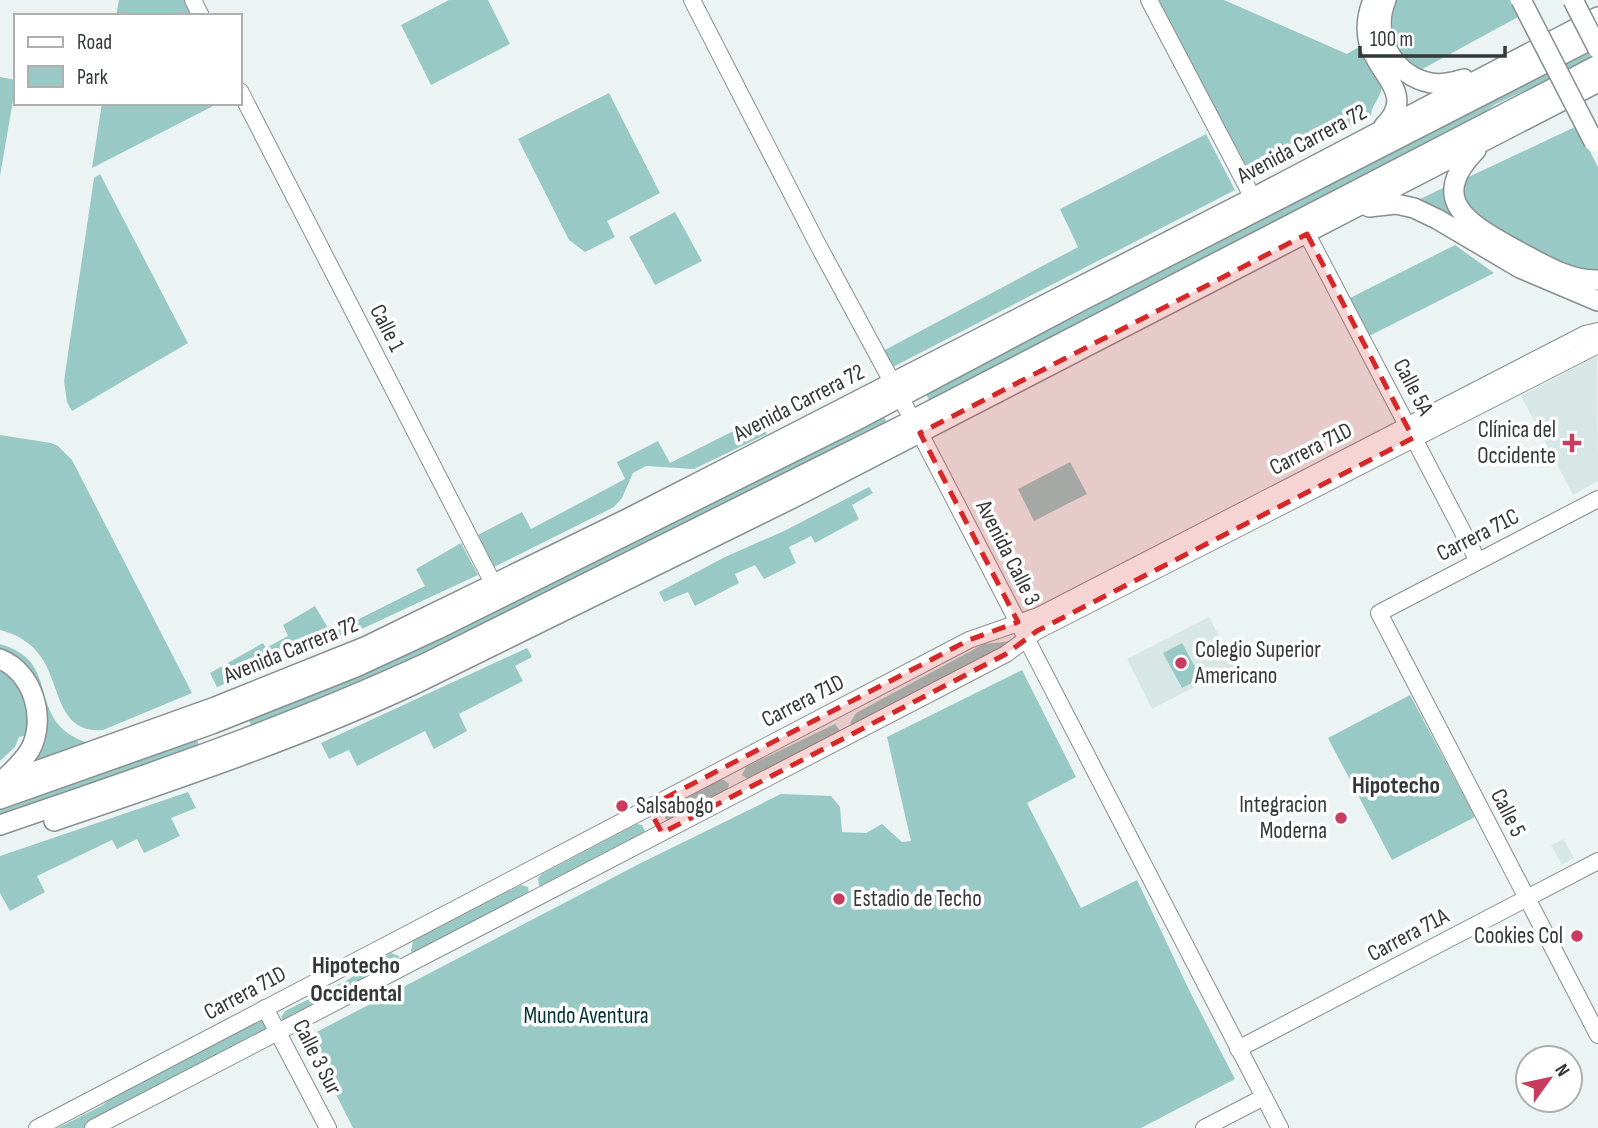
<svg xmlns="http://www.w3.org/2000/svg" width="1598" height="1128" font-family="'Sofia Sans Condensed',sans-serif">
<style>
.built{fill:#d6e7e6}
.green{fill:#99c9c5}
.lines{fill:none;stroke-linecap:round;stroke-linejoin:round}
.secondary-casing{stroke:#888f8e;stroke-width:18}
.highway-casing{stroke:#888f8e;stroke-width:22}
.secondary{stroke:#fff;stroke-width:16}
.highway{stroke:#fff;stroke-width:19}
.highway-bridge-casing{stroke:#888f8e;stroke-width:22;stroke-linecap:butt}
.highway-bridge{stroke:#fff;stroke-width:19}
.marked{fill:#d62828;fill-opacity:0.2;stroke:#d62828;stroke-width:5;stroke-dasharray:14 9;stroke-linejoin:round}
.poi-dot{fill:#ca3b60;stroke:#fff;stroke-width:2.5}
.labels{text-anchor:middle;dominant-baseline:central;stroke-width:7;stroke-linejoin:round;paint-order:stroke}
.street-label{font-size:23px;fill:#353838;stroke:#fff}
.poi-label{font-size:23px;fill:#353838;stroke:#fff;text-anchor:end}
.park-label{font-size:23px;fill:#003230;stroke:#fff}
.neighbourhood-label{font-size:24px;font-weight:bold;fill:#353838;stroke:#fff}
</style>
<rect width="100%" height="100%" fill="#ecf4f3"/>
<g class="built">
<polygon points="1597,356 1598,481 1573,495 1521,396"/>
<polygon points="1209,617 1235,666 1152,709 1127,659"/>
<polygon points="1564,839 1574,858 1562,865 1551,845"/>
</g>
<g class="green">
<polygon points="119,0 185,0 194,16 116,16"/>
<polygon points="449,0 488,0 510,44 431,85 401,25"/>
<path d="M1158 0H1224L1347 54 1362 45C1368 57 1385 78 1381 91 1378 102 1371 105 1371 117L1251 179Z"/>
<polygon points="1395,0 1510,0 1518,17 1417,72 1392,47 1387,15"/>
<polygon points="1598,43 1598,56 1496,104 1456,132 932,405 924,391"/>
<polygon points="0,77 16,80 16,83 0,176"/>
<polygon points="609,93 660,193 607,221 615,237 585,252 569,240 518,139"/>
<polygon points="102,103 219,103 92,168"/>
<polygon points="1577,126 1598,167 1598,272 1578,270 1528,248 1471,212 1462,198 1462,180"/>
<polygon points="1206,134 1235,190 891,368 883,351 1078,247 1060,209"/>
<polygon points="100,174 188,343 72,411 67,402 64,381 94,178"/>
<polygon points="1447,186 1465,228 1418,200"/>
<polygon points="675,212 702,261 655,285 629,237"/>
<polygon points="1455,245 1494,273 1369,336 1350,298"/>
<polygon points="882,413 887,423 485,628 253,731 247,715"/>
<polygon points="759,418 767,434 694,469 646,466 633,473 622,498 614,507 494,567 478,535 522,512 531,529 625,479 617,462 658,441 670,463"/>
<path d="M0 435 51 443 58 446 72 460 192 693 103 730C57 734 61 685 41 657 31 642 16 634 0 630Z"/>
<polygon points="1070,462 1087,494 1034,521 1018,489"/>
<polygon points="869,487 873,493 852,505 859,519 815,543 811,536 789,547 796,563 764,579 755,565 735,574 739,583 695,606 688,592 664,602 659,592 725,557 784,531"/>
<polygon points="461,543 478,575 338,640 217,687 210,673 263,643 266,648 288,636 283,625 315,606 331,633 425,586 416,569"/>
<polygon points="1013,641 852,726 850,723 856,713 984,644"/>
<polygon points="1182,643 1201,678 1182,688 1163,653"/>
<path d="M0 644C51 659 35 694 58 724 65 733 76 739 86 742L33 761 43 725 0 652Z"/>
<polygon points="527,648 532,657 515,666 523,681 459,714 467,731 434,749 425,731 357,766 349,750 329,759 321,743"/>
<polygon points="0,665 26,690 32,734 19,737 15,747 0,761"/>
<polygon points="1022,670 1076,777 1027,803 1081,908 1137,880 1191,994 1235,1079 1141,1128 353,1128 307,1037 641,863 781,794 831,796 840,807 842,832 866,833 882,824 902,842 911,841 887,737"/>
<polygon points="1410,695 1475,817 1392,860 1328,738"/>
<polygon points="835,724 841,732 749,780 742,775 746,767"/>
<polygon points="195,735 201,750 0,820 0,803"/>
<polygon points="719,780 724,780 729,784 727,793 670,822 665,818 667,809"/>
<polygon points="188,792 196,808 171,818 180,836 144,853 137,839 117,849 112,840 37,876 45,892 10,911 0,893 0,856"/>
<polygon points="637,824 642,825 646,833 542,888 539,885 538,878 542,874"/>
<polygon points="521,885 528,887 529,894 413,954 411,951 413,941"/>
<polygon points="391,953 399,956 400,963 284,1022 281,1017 285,1011 349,979"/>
<polygon points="264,1018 268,1030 84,1128 58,1128 103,1105 121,1089"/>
</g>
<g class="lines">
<defs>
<g id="secondary">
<polyline points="193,0 201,16"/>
<polyline points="692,0 817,243 924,441 1280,1128"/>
<polyline points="1149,0 1253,198"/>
<polyline points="240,91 494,585"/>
<polyline points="1307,234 1478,561"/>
<polyline points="1598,499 1379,613 1598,1035"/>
<polyline points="265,1008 328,1128"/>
<polyline points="1238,1049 1598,861"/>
<polyline points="37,1128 969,640 1038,616 1585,334 1598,331"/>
<polyline points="93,1128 1006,654 1037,631 1598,345"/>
<polyline points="1204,1128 1264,1097"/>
</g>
<g id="highway">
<path d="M1373 0C1367 15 1365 28 1369 43 1377 74 1417 94 1384 126"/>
<path d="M1386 0C1371 35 1393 76 1431 83 1443 85 1453 82 1464 79"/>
<path d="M1476 150C1424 203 1474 226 1518 251 1543 264 1569 281 1598 280"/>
<polyline points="1369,207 1396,204 1414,208 1437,219 1520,268 1598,301"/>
<path d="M0 659C33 672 47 719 30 750 23 761 14 770 4 779"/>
<polyline points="0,784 215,707 367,646 629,518 1253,198 1598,17"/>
<polyline points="0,799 212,724 356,667 438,629 853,422 1081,301 1598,36"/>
<path d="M54 821C177 779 300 738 417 683L799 495 1598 82"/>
<path d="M0 825C144 776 287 727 424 664L899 427 1598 65"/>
</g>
</defs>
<use href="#secondary" class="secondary-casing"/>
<use href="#highway" class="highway-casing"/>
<use href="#secondary" class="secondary"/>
<use href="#highway" class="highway"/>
<defs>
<g id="highway-bridge">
<polyline points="1521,0 1594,142"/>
<polyline points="1573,0 1598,49"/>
</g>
</defs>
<use href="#highway-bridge" class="highway-bridge-casing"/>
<use href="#highway-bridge" class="highway-bridge"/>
</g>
<path class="marked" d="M1307 234 1413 438 1037 631 1006 654 662 833 648 807 969 640 1018 622 920 433Z"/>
<g class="poi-dot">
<path d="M1568.5 432.5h7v7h7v7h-7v7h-7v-7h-7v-7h7z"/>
<circle cx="1181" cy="663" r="7"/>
<circle cx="622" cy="806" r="7"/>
<circle cx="1341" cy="818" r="7"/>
<circle cx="839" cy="899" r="7"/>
<circle cx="1577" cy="936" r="7"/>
</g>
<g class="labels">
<g class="street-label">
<text transform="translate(1302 144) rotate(-28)">Avenida Carrera 72</text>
<text transform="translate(387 328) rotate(63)">Calle 1</text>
<text transform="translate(1413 387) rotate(62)">Calle 5A</text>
<text transform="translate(799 403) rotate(-27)">Avenida Carrera 72</text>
<text transform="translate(1311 449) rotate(-27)">Carrera 71D</text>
<text transform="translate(1478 535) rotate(-27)">Carrera 71C</text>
<text transform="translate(1008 553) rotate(63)">Avenida Calle 3</text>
<text transform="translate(291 650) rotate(-22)">Avenida Carrera 72</text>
<text transform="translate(803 701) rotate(-27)">Carrera 71D</text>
<text transform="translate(1508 813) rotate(63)">Calle 5</text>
<text transform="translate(1408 935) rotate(-28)">Carrera 71A</text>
<text transform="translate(245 993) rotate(-28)">Carrera 71D</text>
<text transform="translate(317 1057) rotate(63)">Calle 3 Sur</text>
</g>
<g class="poi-label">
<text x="1556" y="430">Clínica del<tspan x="1556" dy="26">Occidente</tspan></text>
<text x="1195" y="650" text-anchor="start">Colegio Superior<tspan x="1195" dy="26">Americano</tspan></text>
<text x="1327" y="805">Integracion<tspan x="1327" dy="26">Moderna</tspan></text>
<text x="636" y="806" text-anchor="start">Salsabogo</text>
<text x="853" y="899" text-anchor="start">Estadio de Techo</text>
<text x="1563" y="936">Cookies Col</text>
</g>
<g class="park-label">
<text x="586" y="1016">Mundo Aventura</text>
</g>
<g class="neighbourhood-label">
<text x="1396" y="785">Hipotecho</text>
<text x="356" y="965">Hipotecho<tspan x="356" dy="28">Occidental</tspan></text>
</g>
</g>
<rect x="14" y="14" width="228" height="91" fill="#ffffff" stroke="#aeafaf" stroke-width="2"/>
<rect x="28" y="37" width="35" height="10" fill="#ffffff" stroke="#aeafaf" stroke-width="2"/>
<text x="77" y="49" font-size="21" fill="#353838">Road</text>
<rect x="28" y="66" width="35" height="21" fill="#99c9c5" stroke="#aeafaf" stroke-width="2"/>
<text x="77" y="84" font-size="21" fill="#353838">Park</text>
<g transform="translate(1549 1079) rotate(57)"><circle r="33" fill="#ffffff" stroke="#aeafaf" stroke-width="2"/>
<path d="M0-5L12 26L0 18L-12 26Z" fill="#ca3b60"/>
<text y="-10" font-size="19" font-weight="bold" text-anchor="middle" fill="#353838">N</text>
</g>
<path d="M1360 46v10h145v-10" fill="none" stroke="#353838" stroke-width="3.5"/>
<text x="1370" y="46" font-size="21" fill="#353838" stroke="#ffffff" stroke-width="5" paint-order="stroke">100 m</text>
</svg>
